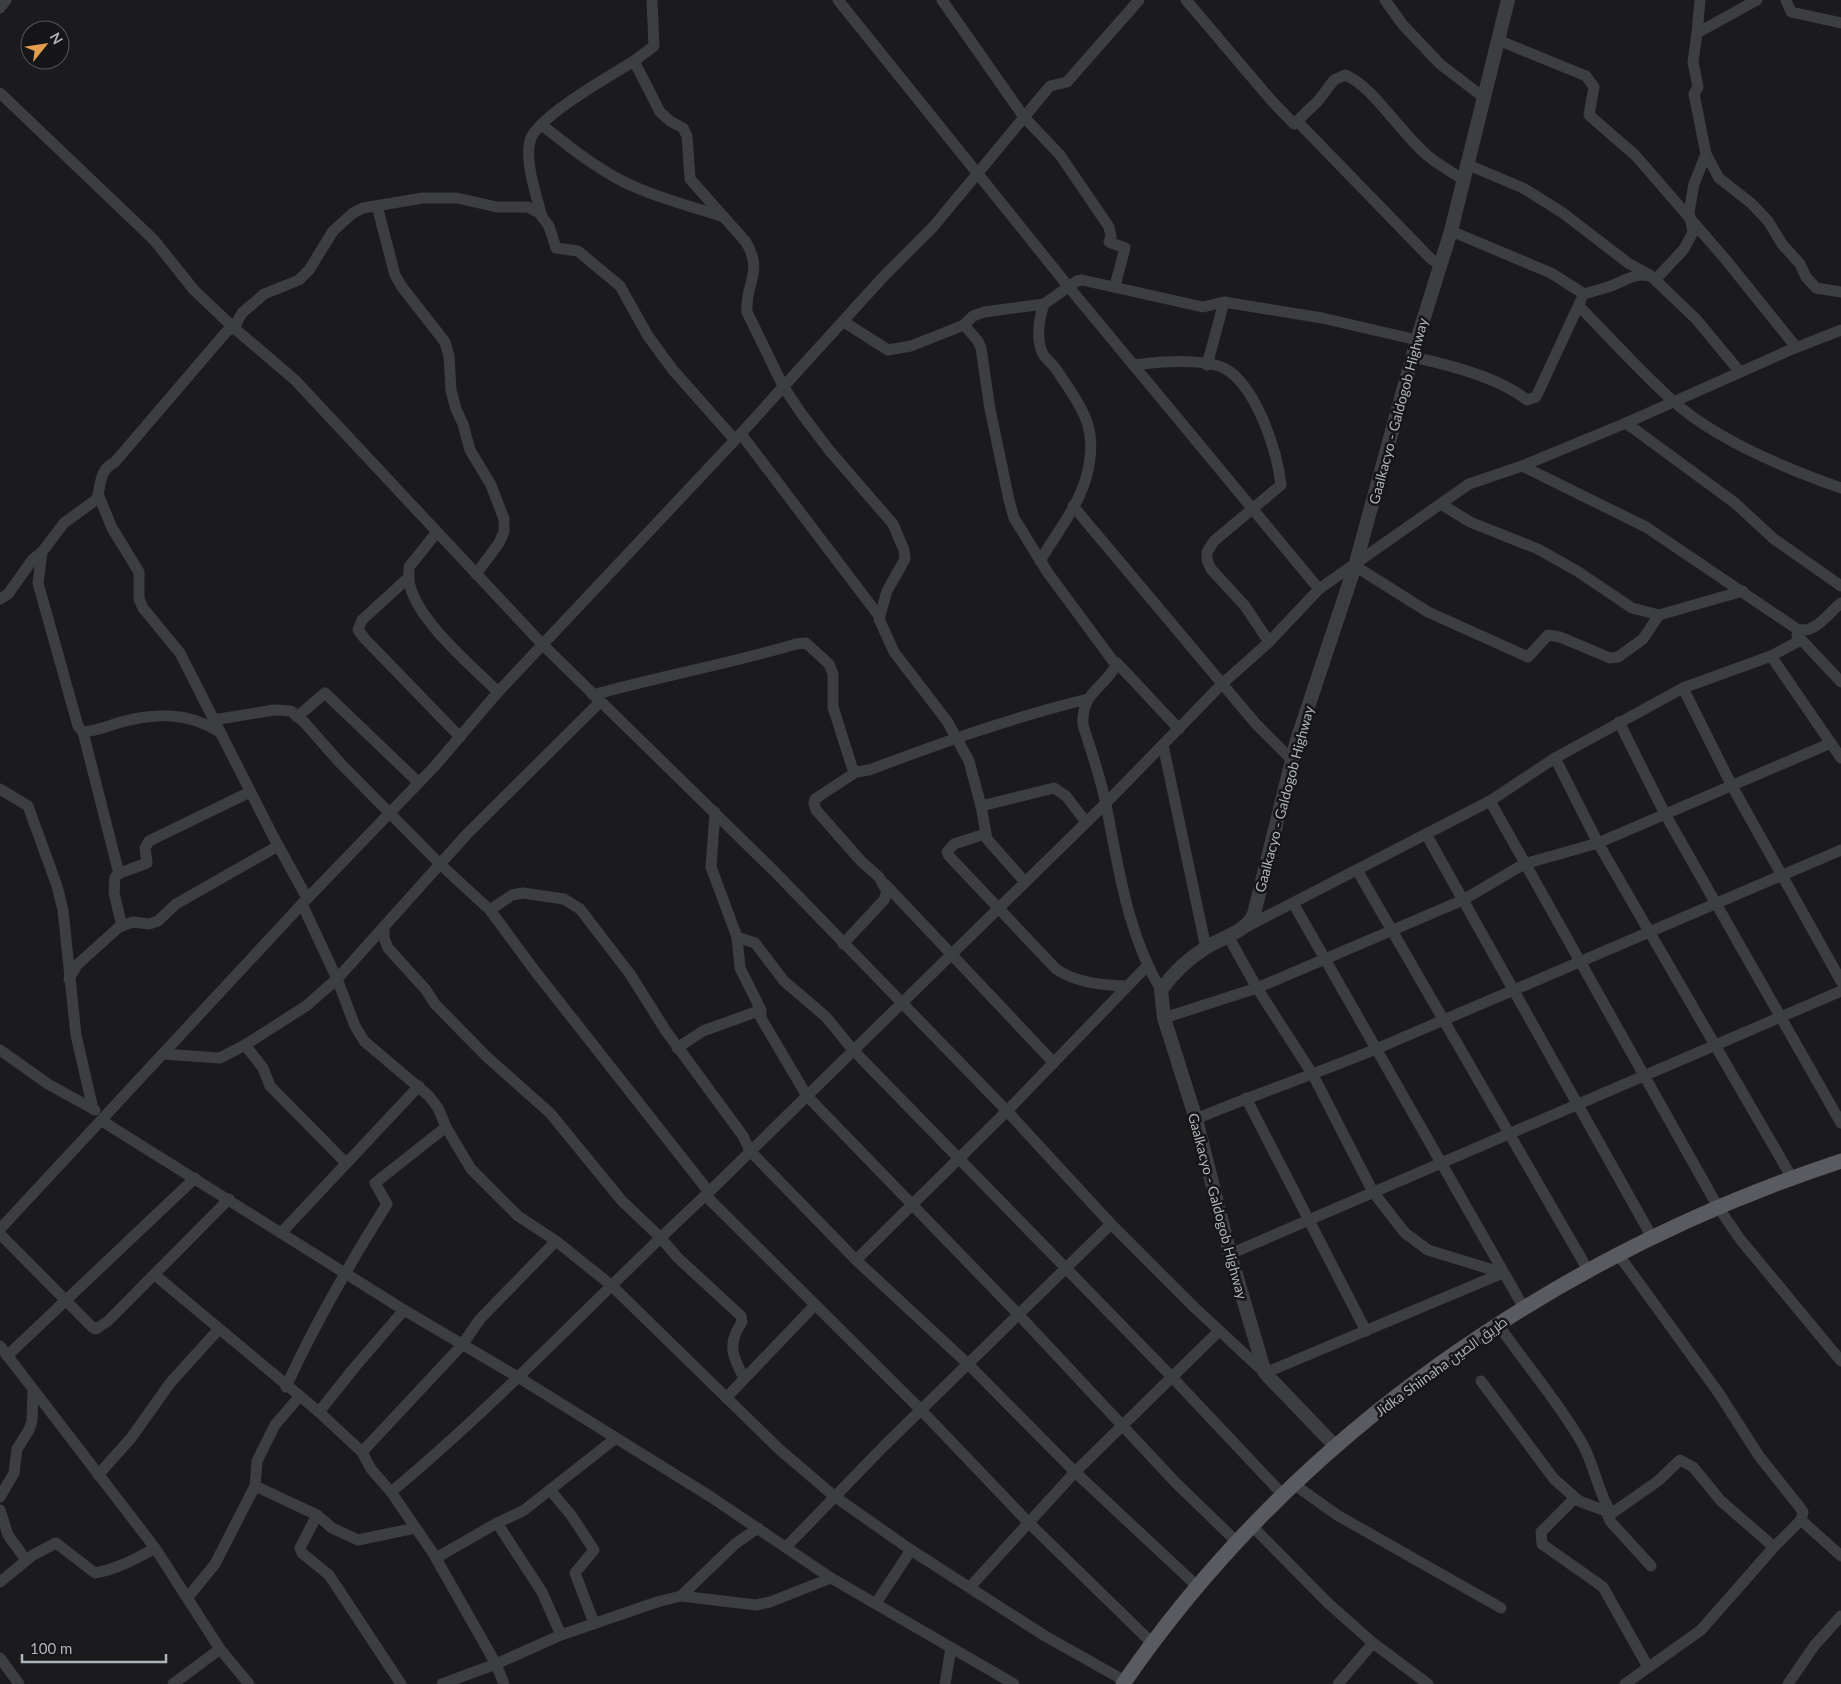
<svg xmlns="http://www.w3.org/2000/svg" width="1841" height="1684" font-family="Lato,Cairo,sans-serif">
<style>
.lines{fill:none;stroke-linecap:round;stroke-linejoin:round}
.minor{stroke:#3c3e42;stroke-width:11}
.tertiary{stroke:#3c3e42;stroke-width:14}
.primary{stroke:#595b61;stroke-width:15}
.labels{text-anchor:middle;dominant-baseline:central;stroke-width:5;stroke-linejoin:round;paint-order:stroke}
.street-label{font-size:14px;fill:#afb4bb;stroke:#161618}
</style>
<rect width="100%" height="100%" fill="#1b1b1d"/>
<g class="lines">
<g class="minor">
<path d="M652 0 654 46 634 61 660 112 670 121 683 128 687 136 690 179 746 242C764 273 745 282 747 312L783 386 801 413 829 450 893 524 904 550 905 559 887 591 879 619 894 652 947 721 969 761 981 806 987 839 1024 881"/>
<polyline points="838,0 1068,286 1319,589"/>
<polyline points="942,0 1024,117 1060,155 1109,227 1111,236 1109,242 1125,248 1115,286"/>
<path d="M1186 0 1271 100 1294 124 1318 101 1334 80 1345 75C1371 84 1403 136 1428 156 1439 165 1452 172 1463 180"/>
<polyline points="1385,0 1403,25 1440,64 1483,97"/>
<polyline points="1757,0 1697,33 1693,62 1698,87 1694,94 1706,154 1719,178 1751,203 1768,221 1782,244 1800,264 1806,277 1816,288 1841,292"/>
<polyline points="1786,0 1791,12 1841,23"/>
<polyline points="0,8 6,0"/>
<polyline points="1697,33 1700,0"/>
<polyline points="1498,40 1586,76 1594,87 1589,115 1636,156 1726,260 1796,347"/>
<polyline points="0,93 154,240 194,290 234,328 242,313 264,294 299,280 309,270 333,231 353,213 363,208 423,198 457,198 497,207 528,207 539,213 549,226 556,248 578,251 620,286 648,336 673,370 735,440"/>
<polyline points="1297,121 1431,259 1440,264"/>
<path d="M542 125C567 145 593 166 622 181 654 197 690 206 724 217"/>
<polyline points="1466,164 1523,188 1563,213 1628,263 1650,275 1696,319 1740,372"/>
<polyline points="377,206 395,275 402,287 445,342 449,356 451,390 456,409 463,424 470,450 491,485 504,519 504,532 499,543 476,574"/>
<path d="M542 217C537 198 523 157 531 138 542 114 610 76 634 61"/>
<path d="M1451 231 1551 273 1584 294C1593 291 1602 289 1611 286 1627 280 1640 269 1656 279L1684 249 1693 232 1689 212 1694 184 1706 154"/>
<path d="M1579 306C1610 338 1640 371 1673 401 1715 439 1787 469 1841 488"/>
<polyline points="844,322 888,350 911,346 964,325 973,316 984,312 1044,304 1077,281 1082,280 1203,307 1224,302 1322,318 1417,340"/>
<path d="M964 325 978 341 981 348 990 409 1009 500 1014 518 1048 573 1113 661 1117 663C1105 689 1081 691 1083 725 1091 751 1101 778 1106 805 1119 869 1127 933 1161 990"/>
<path d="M1412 357C1446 364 1500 378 1527 400L1536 397 1581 300"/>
<path d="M1133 365C1157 362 1208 357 1229 371 1258 392 1277 451 1281 485L1214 541 1207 552V560L1211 569 1245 606 1269 642"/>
<polyline points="1207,365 1224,302"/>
<polyline points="1626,423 1735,503 1774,539 1841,586"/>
<polyline points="741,434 879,616"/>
<path d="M1522 466 1646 527 1797 629C1815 635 1828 613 1841 603"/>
<polyline points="98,494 112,528 139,572 139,599 143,608 180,653 274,838 307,898"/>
<polyline points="1441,504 1470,522 1538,549 1577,571 1632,608 1659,615 1743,591"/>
<polyline points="1073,506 1256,724 1292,760"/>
<path d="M437 532 409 567C409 573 408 580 410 586 420 623 471 665 498 692"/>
<path d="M42 552 38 583 78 726 83 732C96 731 108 726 121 722 156 713 187 712 218 731"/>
<path d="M1040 561C1055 535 1078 507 1086 478 1100 427 1082 409 1056 369 1053 364 1044 358 1042 352 1036 337 1039 319 1044 304"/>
<polyline points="1355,566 1428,612 1528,657 1548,635 1560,637 1610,658 1618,657 1643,639 1659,615"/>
<polyline points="409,577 362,620 358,630 365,639 460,737"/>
<path d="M0 599 8 594 33 559 42 552 64 523 97 499C101 484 99 470 115 462L227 331 234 328 295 380 542 644 774 871 1007 1111 1111 1224 1195 1308 1265 1373 1503 1273"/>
<polyline points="1797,635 1841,682"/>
<polyline points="1771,656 1841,758"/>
<polyline points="1117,663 1179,729"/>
<polyline points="1683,688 1732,786 1841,981"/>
<path d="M593 695C660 676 729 664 796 644L806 643 829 664 833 674V707L852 767 856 772"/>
<polyline points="297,717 325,693 418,782"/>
<polyline points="213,720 274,710 291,711 304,722 341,764 441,865 490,910 535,971 709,1192"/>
<polyline points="1619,722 1665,814 1841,1123"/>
<polyline points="83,732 119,874"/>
<polyline points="1163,745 1206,948 1212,945"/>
<polyline points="1555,758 1598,843 1792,1178"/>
<polyline points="0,789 28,806 57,886 63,910 76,1035 93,1109"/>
<polyline points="1490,801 1718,1207 1740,1239 1841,1361"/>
<polyline points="981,806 1054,788 1066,796 1086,822"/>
<polyline points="715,812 711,867 737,937 740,968 761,1010 761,1018 807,1096 1019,1315 1176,1483 1238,1543"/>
<path d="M985 834 954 844 947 852 949 856 1056 969C1077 983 1101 985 1126 986"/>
<polyline points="1426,834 1652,1237"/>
<polyline points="1357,870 1588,1270"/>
<polyline points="885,884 1054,1063"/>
<polyline points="1293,903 1524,1308"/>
<polyline points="302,904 337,979 355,1026 364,1041 429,1096 438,1108 446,1127 471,1169 518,1216 556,1241 611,1285 779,1449 834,1496 911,1550 1045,1636 1125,1681"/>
<polyline points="490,910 512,895 523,893 564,899 580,909 630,974 666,1031 743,1136 750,1151 856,1260 968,1364 1075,1472 1198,1587"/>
<polyline points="122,926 114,893 115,877 120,873 147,863 145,848 149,841 250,792"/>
<path d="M384 926V938L388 948 426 990 435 1004 487 1057 550 1113 622 1201 660 1237 678 1258 741 1316 742 1322C727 1344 732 1356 744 1378"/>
<polyline points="1244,928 1490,801 1555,758 1683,688 1771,656 1801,640"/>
<polyline points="1228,936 1257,988 1313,1075 1373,1192 1405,1233 1428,1250 1503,1273"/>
<polyline points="737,937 755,943 784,981 826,1017 853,1050 1172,1377 1284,1496"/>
<path d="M843 944 884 900 887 892 879 877 861 861 816 810 814 803 815 799 856 772 869 770C941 743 1013 717 1088 699"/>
<polyline points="69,979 77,965 119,927 133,922 149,924 158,921 176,904 278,846"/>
<polyline points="1164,1018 1257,988 1463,900 1524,864 1598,843 1831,743"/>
<polyline points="677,1048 703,1031 761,1010"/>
<polyline points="0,1050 48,1084 95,1110"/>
<polyline points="163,1054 220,1058 245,1045"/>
<polyline points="1246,1098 1366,1331"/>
<path d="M1196 1119C1255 1094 1316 1074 1376 1049L1841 850"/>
<polyline points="102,1121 404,1310 518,1377 711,1497 831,1578 1014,1684"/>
<polyline points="346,1163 270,1086 263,1068 245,1045 306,1006 337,979 467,834 600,702"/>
<polyline points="706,1196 921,1410 1028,1522 1152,1643"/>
<polyline points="0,1229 302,904 434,767 498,692 735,440 884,276 933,227 1050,86 1067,82 1139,0"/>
<polyline points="281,1233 419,1086"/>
<polyline points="0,1234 93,1328 96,1329 108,1321 229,1199"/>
<polyline points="1230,1254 1841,991"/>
<polyline points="1618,1254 1718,1392 1759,1456 1798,1505 1803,1512 1801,1520 1841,1556"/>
<polyline points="856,1260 1007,1111 1147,966"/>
<polyline points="155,1275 319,1412 362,1452 371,1469 391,1492 433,1553 496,1664 504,1684"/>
<path d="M1498 1324C1525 1364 1558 1401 1582 1443 1595 1466 1597 1490 1611 1513"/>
<polyline points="0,1346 155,1548 220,1649 249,1684"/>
<polyline points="7,1356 195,1178"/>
<polyline points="1481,1381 1554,1479 1579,1501 1611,1513"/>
<path d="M286 1387C315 1323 350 1263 387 1204L375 1183 446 1127"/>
<polyline points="726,1398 815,1305"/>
<polyline points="319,1412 354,1368 404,1310"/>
<polyline points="362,1452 462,1345 480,1319 556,1241"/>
<polyline points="98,1475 131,1438 171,1382 218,1330"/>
<polyline points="1295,1485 1337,1515 1501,1608"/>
<polyline points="255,1486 317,1515"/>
<polyline points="550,1490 571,1515 594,1550 575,1573 594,1623"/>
<path d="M391 1492C504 1398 602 1291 709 1192L1106 803 1222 684 1269 642 1319 589 1469 484 1522 466 1626 423 1790 350 1841 330"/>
<polyline points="0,1497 14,1473 17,1449 29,1430 32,1421 33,1392"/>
<polyline points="1575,1498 1541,1532 1542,1544 1603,1587 1648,1667"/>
<polyline points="0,1510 8,1535 26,1560"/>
<polyline points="497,1523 542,1592 561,1635"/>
<polyline points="1253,1527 1328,1603 1373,1643 1428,1684"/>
<polyline points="787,1546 885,1445 1111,1224"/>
<polyline points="436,1558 497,1523 523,1511 616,1438"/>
<polyline points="1651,1566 1610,1521 1608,1516 1658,1481 1680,1460 1693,1467 1721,1501 1774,1547"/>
<path d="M0 1582 33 1555 56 1543 95 1573C117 1569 136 1559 155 1548"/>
<polyline points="970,1587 1075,1472 1219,1331"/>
<polyline points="681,1596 735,1544 758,1528"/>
<polyline points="188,1597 215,1564 255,1486 257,1461 275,1425 299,1397"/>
<polyline points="876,1603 911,1550"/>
<polyline points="0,1658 19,1684"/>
<polyline points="173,1684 220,1649"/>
<polyline points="401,1684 329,1575 302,1553 300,1548 317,1515 332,1528 358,1540 415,1528"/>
<polyline points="442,1684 496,1664 561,1635 657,1602 681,1596 756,1605 770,1602 831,1578"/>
<polyline points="945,1684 951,1648"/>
<polyline points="1338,1684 1373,1643"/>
<polyline points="1625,1684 1701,1630 1774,1547 1801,1520"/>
<polyline points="1788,1684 1814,1646 1841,1616"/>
</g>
<path class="tertiary" d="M1335 1446 1265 1373 1230 1254 1196 1119 1164 1018 1161 990C1173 973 1189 958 1207 947 1223 937 1246 932 1254 914L1297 740 1355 566 1417 340 1451 231 1508 0"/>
<path class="primary" d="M1123 1684C1294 1435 1556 1255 1841 1161"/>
</g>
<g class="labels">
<g class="street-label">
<text transform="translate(1398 411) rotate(-75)">Gaalkacyo - Galdogob Highway</text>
<text transform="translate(1284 799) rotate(-75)">Gaalkacyo - Galdogob Highway</text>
<text transform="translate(1218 1206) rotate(75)">Gaalkacyo - Galdogob Highway</text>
<text transform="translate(1441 1366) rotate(-36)">Jidka Shiinaha طريق الصين</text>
</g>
</g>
<g transform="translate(45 45) rotate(60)"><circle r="24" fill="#161618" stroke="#535559"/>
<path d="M0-4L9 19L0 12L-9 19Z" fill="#e39d4d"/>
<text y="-8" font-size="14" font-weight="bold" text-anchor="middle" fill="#afb4bb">N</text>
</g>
<path d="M22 1654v8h144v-8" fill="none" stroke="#afb4bb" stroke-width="2.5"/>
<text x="30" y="1654" font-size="15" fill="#afb4bb" stroke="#161618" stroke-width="4" paint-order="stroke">100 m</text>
</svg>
